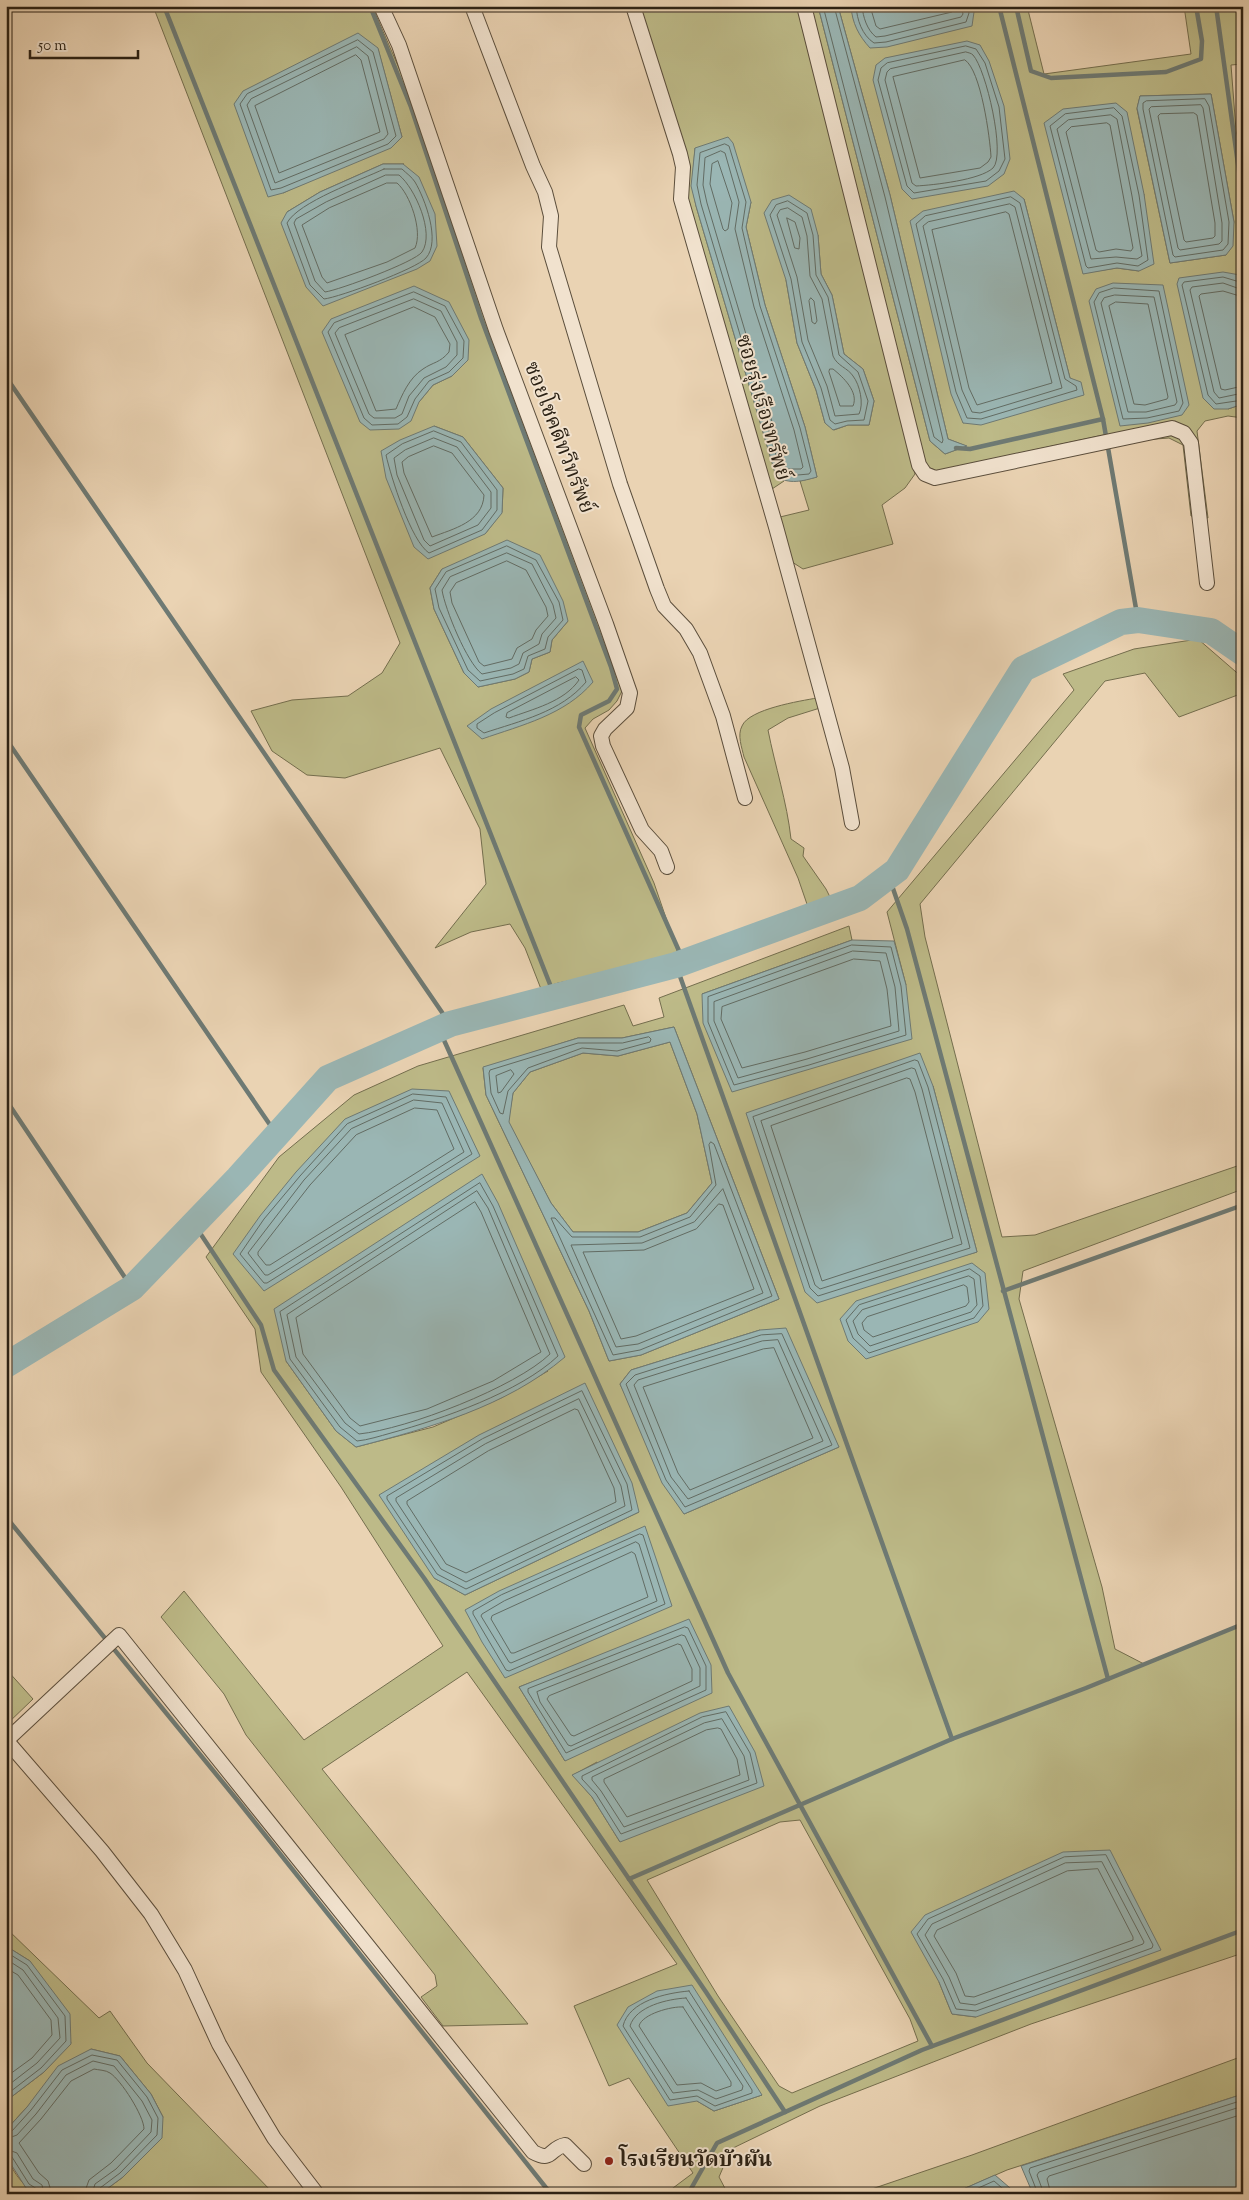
<svg xmlns="http://www.w3.org/2000/svg" width="1249" height="2200" font-family="'Sorts Mill Goudy','Noto Serif Thai',serif">
<style>
.green{fill:#bdba88;stroke:#746e4e;fill-rule:evenodd}
.water{fill:#9ab6b4;stroke:#6e7a74;fill-rule:evenodd}
.lines{fill:none;stroke-linecap:round;stroke-linejoin:round}
.shore{stroke:#626c64;stroke-width:1}
.stream{stroke:#6e7a74;stroke-width:4.5}
.river{stroke:#9ab6b4;stroke-width:26}
.street-casing{stroke:#5b4e3c;stroke-width:16}
.street{stroke:#f1e2ce;stroke-width:14}
.poi-dot{fill:#8f2418;stroke:#f1e2ce;stroke-width:2}
.labels{text-anchor:middle;dominant-baseline:central;stroke-width:4;stroke-linejoin:round;paint-order:stroke}
.street-label{font-size:21px;fill:#2b2114;stroke:#f1e2ce}
.poi-label{font-size:21px;font-weight:bold;fill:#2b2114;stroke:#f1e2ce;text-anchor:start}
</style>
<rect width="100%" height="100%" fill="#ead3b3"/>
<filter id="stains"><feTurbulence type="fractalNoise" baseFrequency=".004" numOctaves="4"/><feColorMatrix values="0 0 0 0 .2 0 0 0 0 .09 0 0 0 0 .02 0 0 0 .5 -.17"/></filter>
<radialGradient id="worn" r=".72"><stop offset=".6" stop-color="#630" stop-opacity="0"/><stop offset="1" stop-color="#630" stop-opacity=".3"/></radialGradient>
<g class="green">
<path d="M153 6H372L412 98 623 689 617 701 609 710 593 719 585 728 654 883 680 959 558 983 541 989 525 948 510 924 471 932 435 948 486 884 480 829 440 748 345 778 307 775 272 751 251 711 292 700 348 696 382 673 400 643ZM378 49 402 137 283 193ZM383 164H404L287 212 320 192ZM414 287 452 376 433 385 419 402 379 301ZM434 426 463 437 503 488 502 512 485 534ZM442 569 568 621 552 640 550 652 532 659 529 672 515 679 478 687 464 673 434 609 430 588Z"/>
<path d="M640 6H797L915 474 905 488 882 505 893 544 803 569 789 560 780 517 809 510 800 481 817 477 805 427 765 305 746 227 751 202 695 148 692 186 696 206 776 476 784 481 772 489 706 277ZM818 235 821 274 832 295 844 354 863 369 874 401 869 425H848L834 430 825 423 816 390 797 343 786 280Z"/>
<path d="M807 6H818L930 441 945 454 966 446 948 439 890 195 838 6H1027L1044 74 1191 54 1184 6H1243V64L1231 65 1236 130 1243 174V287L1240 275 1228 409 1243 404V418L1228 416 1205 421 1197 431 1208 518 1191 516 1183 445 1169 438 1130 441 1113 446 1108 434 937 471 926 466ZM1211 94 1234 222 1226 255 1170 263 1137 109 1140 96ZM1144 194 1139 271 1117 268 1083 273ZM1024 199 1070 378 963 423Z"/>
<path d="M1198 639 1243 678V693L1179 717 1145 673 1105 681 920 904 925 937 1002 1237 1035 1235 1243 1164V1189L1023 1271 1019 1299 1102 1587 1115 1649 1144 1664 1243 1623V1953L1031 2024 820 2106 731 2149 719 2177 728 2194H665L693 2173 629 2078 609 2086 574 2006 677 1964 467 1672 322 1769 528 2024 443 2026 421 1997 437 1986 435 1975 246 1735 224 1694 161 1617 184 1591 304 1740 443 1646 341 1487 261 1372 255 1329 206 1257 279 1157 354 1095 418 1066 624 1005 633 1026 664 1017 659 998 849 926 852 940 702 994 906 985 887 912 1074 690 1063 674 1134 649ZM674 1027 779 1299 641 1355 609 1361 589 1311 486 1095 483 1068 578 1038H622ZM933 1086 977 1252 921 1268ZM760 1330 839 1447 684 1514 620 1384 631 1370ZM286 1361 548 1371 501 1398 433 1427 356 1447 336 1431ZM639 1512 465 1595 434 1578ZM599 1656 565 1761 519 1687ZM597 1762 620 1842 592 1797 573 1775ZM800 1820 910 2019 918 2041 792 2093 779 2086 718 1996 647 1880 780 1822ZM939 1982 976 2017 952 2014ZM762 2095 714 2111 697 2101Z"/>
<path d="M817 698 820 708 788 718 768 730C775 766 787 802 791 839L804 848 803 856 826 889 833 903 809 910 798 878 744 757C742 748 737 735 742 726 749 709 800 701 817 698Z"/>
<polygon points="670,1042 697,1114 712,1183 687,1213 638,1232 573,1232 551,1203 508,1122 513,1093 530,1072 583,1053 618,1056"/>
<polygon points="6,1669 33,1699 6,1725"/>
<polygon points="6,1928 99,2018 110,2011 147,2063 274,2194 100,2194 123,2177 163,2117 151,2094 120,2056 91,2049 27,2107 6,2130 6,2101 44,2072 71,2043 30,1961 6,1946"/>
<polygon points="1243,2056 1243,2094 1007,2170 952,2194 857,2194 972,2155"/>
<path d="M6 2148C7 2166 22 2185 36 2194H6Z"/>
</g>
<g class="water">
<polygon points="818,6 838,6 890,195 948,439 967,446 945,454 930,441"/>
<path d="M851 6H972L974 12 972 26 887 47 870 48C859 36 852 23 851 6Z"/>
<polygon points="358,33 378,48 402,137 391,148 283,193 268,197 234,104 243,91"/>
<polygon points="967,41 980,45 989,61 1004,106 1010,159 1004,174 988,186 912,199 902,189 873,80 876,65 885,58"/>
<polygon points="1211,94 1234,222 1233,246 1226,255 1170,263 1137,108 1140,96"/>
<polygon points="1116,103 1127,112 1144,194 1154,264 1139,271 1117,268 1083,274 1044,123 1063,109"/>
<path d="M728 137 733 143 751 202 746 227 765 305 805 427 817 477C803 481 789 485 776 476L696 206 691 186 695 148Z"/>
<polygon points="383,164 403,164 419,177 435,214 437,246 430,261 417,269 323,306 306,287 281,223 287,212 320,192"/>
<polygon points="1014,191 1024,199 1070,378 1081,382 1084,395 981,425 963,423 951,394 910,221 923,211"/>
<polygon points="789,195 811,209 818,235 821,274 832,295 844,354 863,369 874,401 869,425 848,425 833,430 825,423 816,390 797,343 786,280 764,213 772,200"/>
<polygon points="1223,272 1240,275 1243,287 1243,404 1228,409 1214,409 1203,398 1177,284 1179,278"/>
<polygon points="1113,283 1163,285 1189,405 1182,415 1148,423 1120,426 1089,301 1096,289"/>
<polygon points="414,286 449,302 469,340 468,360 452,376 433,385 419,402 411,421 399,429 370,430 360,422 322,332 331,319"/>
<polygon points="434,426 463,437 503,488 502,513 485,534 428,559 414,547 386,478 381,451 400,440"/>
<polygon points="507,540 540,555 563,601 568,621 552,640 550,652 532,659 529,672 515,679 478,687 464,673 434,609 430,588 442,569"/>
<path d="M583 661 593 682C565 715 522 725 482 739L467 726 491 709Z"/>
<polygon points="852,940 894,941 906,985 912,1039 732,1092 703,1023 702,994"/>
<path d="M674 1027 779 1299 641 1355 609 1361 589 1311 486 1095 483 1067 578 1038H622ZM670 1042 697 1114 712 1183 687 1213 638 1232H573L551 1203 509 1122 513 1093 530 1072 583 1053 618 1056Z"/>
<polygon points="920,1053 933,1086 977,1252 817,1303 805,1292 746,1113"/>
<polygon points="412,1089 449,1091 480,1156 264,1291 233,1254 260,1216 296,1172 345,1119"/>
<path d="M482 1174 498 1203 565 1357C506 1407 429 1428 356 1447L336 1431 286 1361 274 1309Z"/>
<polygon points="972,1263 985,1273 989,1309 978,1322 866,1359 848,1341 840,1319 856,1301"/>
<polygon points="786,1328 839,1447 684,1514 662,1483 620,1384 631,1370 760,1330"/>
<polygon points="585,1383 632,1483 639,1512 465,1595 434,1578 379,1495 479,1435"/>
<polygon points="645,1526 672,1606 505,1678 482,1642 465,1610 499,1591"/>
<polygon points="689,1619 711,1665 712,1693 565,1761 519,1687"/>
<polygon points="729,1706 755,1752 764,1786 620,1842 592,1797 572,1775 700,1713"/>
<polygon points="1110,1850 1161,1950 976,2017 952,2014 939,1982 911,1932 925,1915 1063,1852"/>
<polygon points="6,1946 30,1961 70,2014 71,2044 44,2072 6,2101"/>
<polygon points="692,1985 762,2095 714,2111 697,2101 668,2106 617,2025 628,2007 657,1991"/>
<polygon points="91,2049 120,2056 151,2094 163,2117 162,2138 123,2177 100,2194 36,2194 26,2188 7,2158 6,2130 27,2107 58,2066"/>
<polygon points="1243,2094 1243,2194 1033,2194 1021,2166"/>
<polygon points="995,2175 1017,2194 952,2194"/>
</g>
<g class="lines">
<g class="shore">
<polyline points="823,6 934,437 942,443 943,440 885,197 834,6"/>
<path d="M856 6C857 20 862 35 874 43L886 42 966 22 969 13 967 6"/>
<path d="M862 6C863 17 867 30 876 37L885 36 961 17 963 14 961 6"/>
<polyline points="870,6 876,26 880,29 952,12 954,6"/>
<polygon points="358,40 373,52 396,136 388,144 281,188 271,190 240,104 247,94"/>
<polygon points="966,46 976,49 985,63 999,107 1005,159 999,171 986,181 914,193 907,186 878,80 881,68 887,63"/>
<polygon points="357,47 368,56 388,134 384,139 275,183 247,105 251,99"/>
<path d="M966 52C969 53 971 53 973 55 986 69 1006 155 993 168 980 180 934 185 916 186L912 183 885 80 887 72 890 69Z"/>
<polygon points="356,55 361,60 380,132 279,173 255,106"/>
<path d="M965 60C981 70 990 138 991 157L988 162 980 168 920 178 893 77Z"/>
<polygon points="1205,99 1209,106 1229,222 1228,244 1223,250 1175,257 1173,255 1143,109 1143,103 1146,101"/>
<polygon points="1201,105 1203,108 1222,223 1222,241 1219,244 1180,250 1178,248 1149,109 1151,107"/>
<polygon points="1114,108 1122,116 1139,195 1148,260 1138,266 1117,263 1088,268 1086,266 1050,126 1065,114"/>
<polygon points="1194,113 1197,115 1215,223 1215,236 1213,238 1186,242 1184,240 1158,116 1160,114"/>
<polygon points="1111,115 1117,119 1132,196 1142,256 1137,259 1116,257 1091,259 1057,129 1068,120"/>
<polygon points="1107,123 1110,125 1133,248 1131,251 1116,249 1099,252 1096,250 1066,132 1071,127"/>
<polygon points="725,144 729,146 746,202 742,228 760,306 800,428 811,471 809,474 786,476 781,472 701,204 697,185 700,153"/>
<polygon points="721,151 725,153 739,202 735,229 754,307 794,430 803,467 801,469 786,469 707,203 703,185 705,158"/>
<polygon points="718,161 732,203 728,229 725,231 723,229 710,184 712,164"/>
<path d="M384 169H402C406 173 412 177 415 182 425 199 441 241 426 258 416 269 340 297 324 299L310 285 287 223C298 202 361 180 384 169Z"/>
<path d="M386 175H399C415 188 435 233 422 252 415 262 339 290 325 292L315 281 294 223 296 219 326 202Z"/>
<path d="M387 183H397C410 194 423 231 415 248L387 262 327 283 322 277 302 225 329 208Z"/>
<polygon points="1011,197 1020,203 1065,379 1076,386 1077,390 981,419 967,418 956,392 916,224 925,216"/>
<polygon points="788,201 807,213 813,235 816,275 828,297 839,355 858,372 868,401 864,420 847,421 835,424 830,420 821,388 802,342 791,279 770,215 776,205"/>
<polygon points="1010,204 1015,207 1062,388 980,413 972,412 962,390 923,226 928,222"/>
<path d="M788 208 802 217 807 236 810 276 822 299 833 356C837 366 848 368 853 376 860 385 864 404 859 414L835 416 827 386 808 340 797 277 777 215 780 210Z"/>
<polygon points="1006,212 1009,214 1052,383 977,405 969,388 932,230"/>
<polygon points="787,218 795,222 800,238 799,249 795,248"/>
<polyline points="1243,283 1223,277 1184,282 1182,285 1208,395 1216,404 1243,400"/>
<polygon points="1114,288 1159,291 1183,403 1179,411 1147,418 1123,419 1094,302 1099,293"/>
<polyline points="1243,290 1223,283 1192,287 1190,290 1214,392 1219,398 1243,393"/>
<polygon points="414,292 445,306 464,341 463,358 449,372 429,381 415,399 407,417 398,424 372,425 364,418 328,332 334,323"/>
<polygon points="1115,295 1154,297 1177,402 1175,405 1146,412 1128,412 1101,303 1104,298"/>
<polyline points="1243,297 1223,291 1201,294 1199,296 1221,389 1225,390 1243,386"/>
<polygon points="811,298 814,301 817,321 815,324 812,322 809,301"/>
<polygon points="414,299 441,311 457,342 457,355 446,367 424,378 409,396 402,414 395,418 374,418 369,414 335,333 339,328"/>
<polygon points="1116,302 1148,304 1168,397 1167,399 1145,405 1134,404 1109,306"/>
<path d="M414 307 435 317 450 344 449 352C440 363 433 362 423 369 409 378 402 395 396 409L376 411 345 335Z"/>
<path d="M830 369H833C843 377 859 392 853 406H840L829 372Z"/>
<path d="M434 431 461 442 497 490V510L482 530 429 553C411 541 391 477 386 455L402 444Z"/>
<polygon points="434,438 457,447 491,492 491,508 478,525 430,546 424,540 397,475 394,458 405,450"/>
<path d="M434 446 452 453 484 495C483 522 453 529 432 537L404 473 402 462 408 457Z"/>
<polygon points="507,546 536,560 559,602 563,620 548,637 545,649 528,656 524,669 513,674 480,681 468,670 439,608 435,589 446,572"/>
<path d="M507 553 532 564 553 605 556 618 542 634 539 644 523 653 519 664 511 668 482 674C467 663 445 609 442 590L450 577Z"/>
<polygon points="507,561 526,570 546,607 548,616 536,630 532,639 517,648 512,659 484,666 479,662 452,603 450,592 456,583"/>
<path d="M579 669 582 670 586 682C561 712 520 721 484 733L477 728V724L494 713Z"/>
<path d="M576 677 579 680C564 702 533 709 509 718L506 717 507 713Z"/>
<polygon points="852,945 891,947 901,986 906,1035 809,1065 734,1085 708,1022 708,997"/>
<polygon points="853,951 886,953 895,987 899,1031 807,1059 738,1078 714,1021 714,1002"/>
<polygon points="854,959 880,961 887,989 891,1026 805,1052 742,1068 721,1019 722,1007"/>
<polygon points="649,1037 651,1039 650,1042 617,1051 582,1048 528,1068 508,1091 503,1114 500,1113 491,1093 489,1073 490,1070 578,1043 622,1043"/>
<polygon points="915,1060 918,1061 928,1087 970,1248 818,1296 810,1288 753,1117"/>
<polygon points="912,1068 915,1069 922,1089 962,1244 820,1289 815,1285 761,1121"/>
<polygon points="511,1070 514,1074 501,1092 498,1093 496,1076"/>
<polygon points="907,1078 910,1079 915,1092 953,1238 822,1281 771,1126"/>
<polygon points="413,1094 446,1097 472,1154 267,1283 264,1283 240,1254 264,1219 300,1176 347,1124"/>
<polygon points="414,1100 442,1103 464,1152 268,1275 265,1275 248,1253 304,1180 351,1129"/>
<polygon points="415,1108 437,1110 454,1149 270,1265 266,1265 258,1255 258,1252 310,1185 356,1135"/>
<polygon points="711,1142 714,1144 772,1296 640,1350 613,1355 551,1218 555,1218 572,1237 640,1237 690,1217 716,1185 709,1145"/>
<path d="M480 1183 493 1206 558 1356C520 1392 442 1419 391 1433 380 1436 368 1440 357 1441L340 1427 290 1359 280 1312Z"/>
<polygon points="723,1189 763,1293 638,1344 616,1347 571,1245 642,1243 694,1222"/>
<path d="M477 1191 488 1208 550 1354C516 1387 407 1429 359 1434L345 1423 296 1357 287 1315Z"/>
<polygon points="475,1202 481,1212 541,1352 493,1381 427,1409 360,1426 350,1418 303,1354 296,1318"/>
<polygon points="719,1204 723,1205 754,1289 636,1336 621,1339 583,1252 644,1250 696,1229"/>
<polygon points="970,1269 980,1276 983,1306 974,1318 869,1353 853,1338 846,1320 859,1305"/>
<polygon points="969,1276 974,1279 977,1305 971,1312 870,1346 858,1334 853,1321 862,1310"/>
<polygon points="964,1285 967,1287 969,1302 966,1306 873,1337 864,1330 862,1323 867,1317"/>
<polygon points="782,1334 832,1445 685,1507 666,1480 626,1384 635,1375 761,1335"/>
<polygon points="778,1340 823,1441 688,1499 671,1477 634,1385 638,1380 762,1341"/>
<polygon points="774,1348 813,1438 690,1490 678,1473 643,1387 763,1349"/>
<polygon points="582,1391 627,1484 632,1510 466,1589 437,1574 387,1499 387,1496 482,1439"/>
<polygon points="579,1399 621,1486 625,1506 466,1582 441,1569 396,1501 396,1498 485,1444"/>
<polygon points="575,1409 578,1410 614,1488 616,1502 466,1573 446,1564 407,1504 407,1501 488,1451"/>
<polygon points="640,1534 643,1535 665,1604 509,1671 506,1670 473,1614 473,1611 501,1595"/>
<polygon points="636,1542 639,1544 657,1601 511,1663 509,1662 481,1616 482,1614 504,1601"/>
<polygon points="632,1552 635,1554 648,1597 514,1653 511,1653 491,1619 492,1616"/>
<polygon points="685,1627 688,1628 706,1666 706,1690 566,1753 528,1692 528,1689"/>
<polygon points="682,1635 685,1636 700,1668 700,1686 571,1746 568,1745 540,1702 537,1692"/>
<polygon points="678,1644 681,1645 692,1669 692,1681 574,1736 571,1735 547,1699 549,1696"/>
<polygon points="726,1712 750,1753 757,1783 621,1834 596,1794 582,1779 582,1776 702,1717"/>
<polygon points="722,1719 744,1756 749,1780 624,1827 601,1791 592,1780 592,1777 704,1723"/>
<polygon points="718,1728 721,1729 737,1759 740,1775 627,1817 604,1782 604,1779 706,1730"/>
<polygon points="1106,1855 1153,1945 1152,1948 976,2011 956,2009 943,1979 917,1934 928,1919 1064,1857"/>
<polygon points="1102,1862 1144,1942 1143,1944 975,2005 960,2003 949,1977 925,1935 932,1924 1065,1863"/>
<polygon points="1098,1869 1133,1937 1133,1940 974,1997 965,1996 956,1973 934,1936 937,1930 1067,1871"/>
<polyline points="6,1952 27,1965 65,2016 66,2041 41,2068 6,2095"/>
<polyline points="6,1959 23,1970 58,2018 60,2038 37,2063 6,2087"/>
<polyline points="6,1968 18,1975 51,2020 52,2035 32,2058 6,2077"/>
<path d="M689 1991 752 2090V2093L715 2106 697 2096 670 2100 623 2026C629 2001 666 1993 689 1991Z"/>
<path d="M686 1998 743 2086 742 2090 716 2099 698 2090 673 2093 630 2026C636 2006 668 1999 686 1998Z"/>
<path d="M683 2007 731 2082V2086L716 2091 701 2083 677 2085 639 2026C642 2014 672 2006 683 2007Z"/>
<polyline points="6,2133 12,2131 31,2110 62,2070 92,2055 117,2060 147,2097 158,2118 157,2135 120,2173 100,2188 98,2194"/>
<polyline points="6,2139 17,2135 36,2114 66,2075 93,2061 114,2066 142,2101 152,2120 151,2132 116,2169 95,2184 92,2194"/>
<polyline points="6,2149 17,2153 33,2179 42,2185 44,2194"/>
<polyline points="6,2155 12,2157 29,2184 37,2189 38,2194"/>
<path d="M52 2194 48 2181 39 2173 19 2143 41 2119 71 2081 94 2069C98 2070 106 2070 110 2073 121 2080 144 2116 144 2129L111 2163 89 2180 84 2194"/>
<polyline points="965,2194 994,2181 1009,2194"/>
<polyline points="1038,2194 1029,2171 1030,2168 1243,2100"/>
<polyline points="1044,2194 1037,2175 1039,2172 1243,2106"/>
<polyline points="1051,2194 1047,2179 1049,2176 1243,2114"/>
</g>
<g class="stream">
<polyline points="164,6 555,997"/>
<polyline points="370,6 411,107 481,318 611,667 617,689 609,701 581,715 579,727 684,962"/>
<polyline points="999,6 1103,419 1138,620"/>
<polyline points="1016,6 1031,71 1051,78 1166,72 1201,59 1202,41 1196,6"/>
<polyline points="1216,6 1243,200"/>
<polyline points="6,377 450,1024"/>
<polyline points="956,448 970,449 1103,419"/>
<polyline points="6,739 277,1135"/>
<polyline points="889,877 907,929 1108,1679"/>
<polyline points="676,965 952,1739"/>
<polyline points="439,1029 728,1673 932,2046"/>
<polyline points="6,1100 132,1288"/>
<polyline points="194,1224 261,1325 274,1370 424,1578 706,1992 785,2112"/>
<polyline points="1003,1291 1243,1205"/>
<polyline points="6,1517 238,1801 551,2194"/>
<polyline points="629,1879 952,1739 1086,1688 1243,1624"/>
<polyline points="688,2194 717,2143 922,2050 1243,1930"/>
</g>
<polyline class="river" points="6,1365 132,1288 238,1178 328,1078 450,1024 676,965 860,898 897,870 1023,669 1121,622 1138,620 1211,631 1243,653"/>
<defs>
<g id="street">
<polyline points="381,6 399,45 496,330 606,624 630,693 627,708 605,729 601,736 603,746 642,830 661,851 667,867"/>
<polyline points="472,6 533,166 545,192 551,216 549,247 620,484 657,589 664,606 686,629 700,653 723,716 745,798"/>
<polyline points="633,6 680,154 683,167 681,199 776,527 842,768 852,823"/>
<polyline points="804,6 919,465 925,474 935,478 1172,428 1184,433 1191,443 1207,583"/>
<polyline points="6,1740 102,1851 151,1914 185,1970 219,2044 253,2103 274,2138 317,2194"/>
<path d="M7 1740 119 1635 533 2152C553 2163 549 2148 565 2145L584 2164"/>
</g>
</defs>
<use href="#street" class="street-casing"/>
<use href="#street" class="street"/>
</g>
<circle class="poi-dot" cx="609" cy="2161" r="5"/>
<g class="labels">
<g class="street-label">
<text transform="translate(762 408) rotate(74)">ซอยรุ่งเรืองทรัพย์</text>
<text transform="translate(558 438) rotate(69)">ซอยโชคดีทวีทรัพย์</text>
</g>
<g class="poi-label">
<text x="619" y="2161">โรงเรียนวัดบัวผัน</text>
</g>
</g>
<rect width="1249" height="2200" fill="none" stroke="#ead3b3" stroke-width="25"/>
<rect x="8" y="8" width="1234" height="2185" fill="none" stroke="#2b2114" stroke-width="2.5"/>
<rect x="12" y="12" width="1224" height="2175" fill="none" stroke="#2b2114"/>
<path d="M30 50v8h108v-8" fill="none" stroke="#2b2114" stroke-width="2.5"/>
<text x="38" y="50" font-size="15" fill="#2b2114" stroke="#f1e2ce" stroke-width="4" paint-order="stroke">50 m</text>
<rect width="100%" height="100%" filter="url(#stains)"/>
<rect width="100%" height="100%" fill="url(#worn)"/>
</svg>
